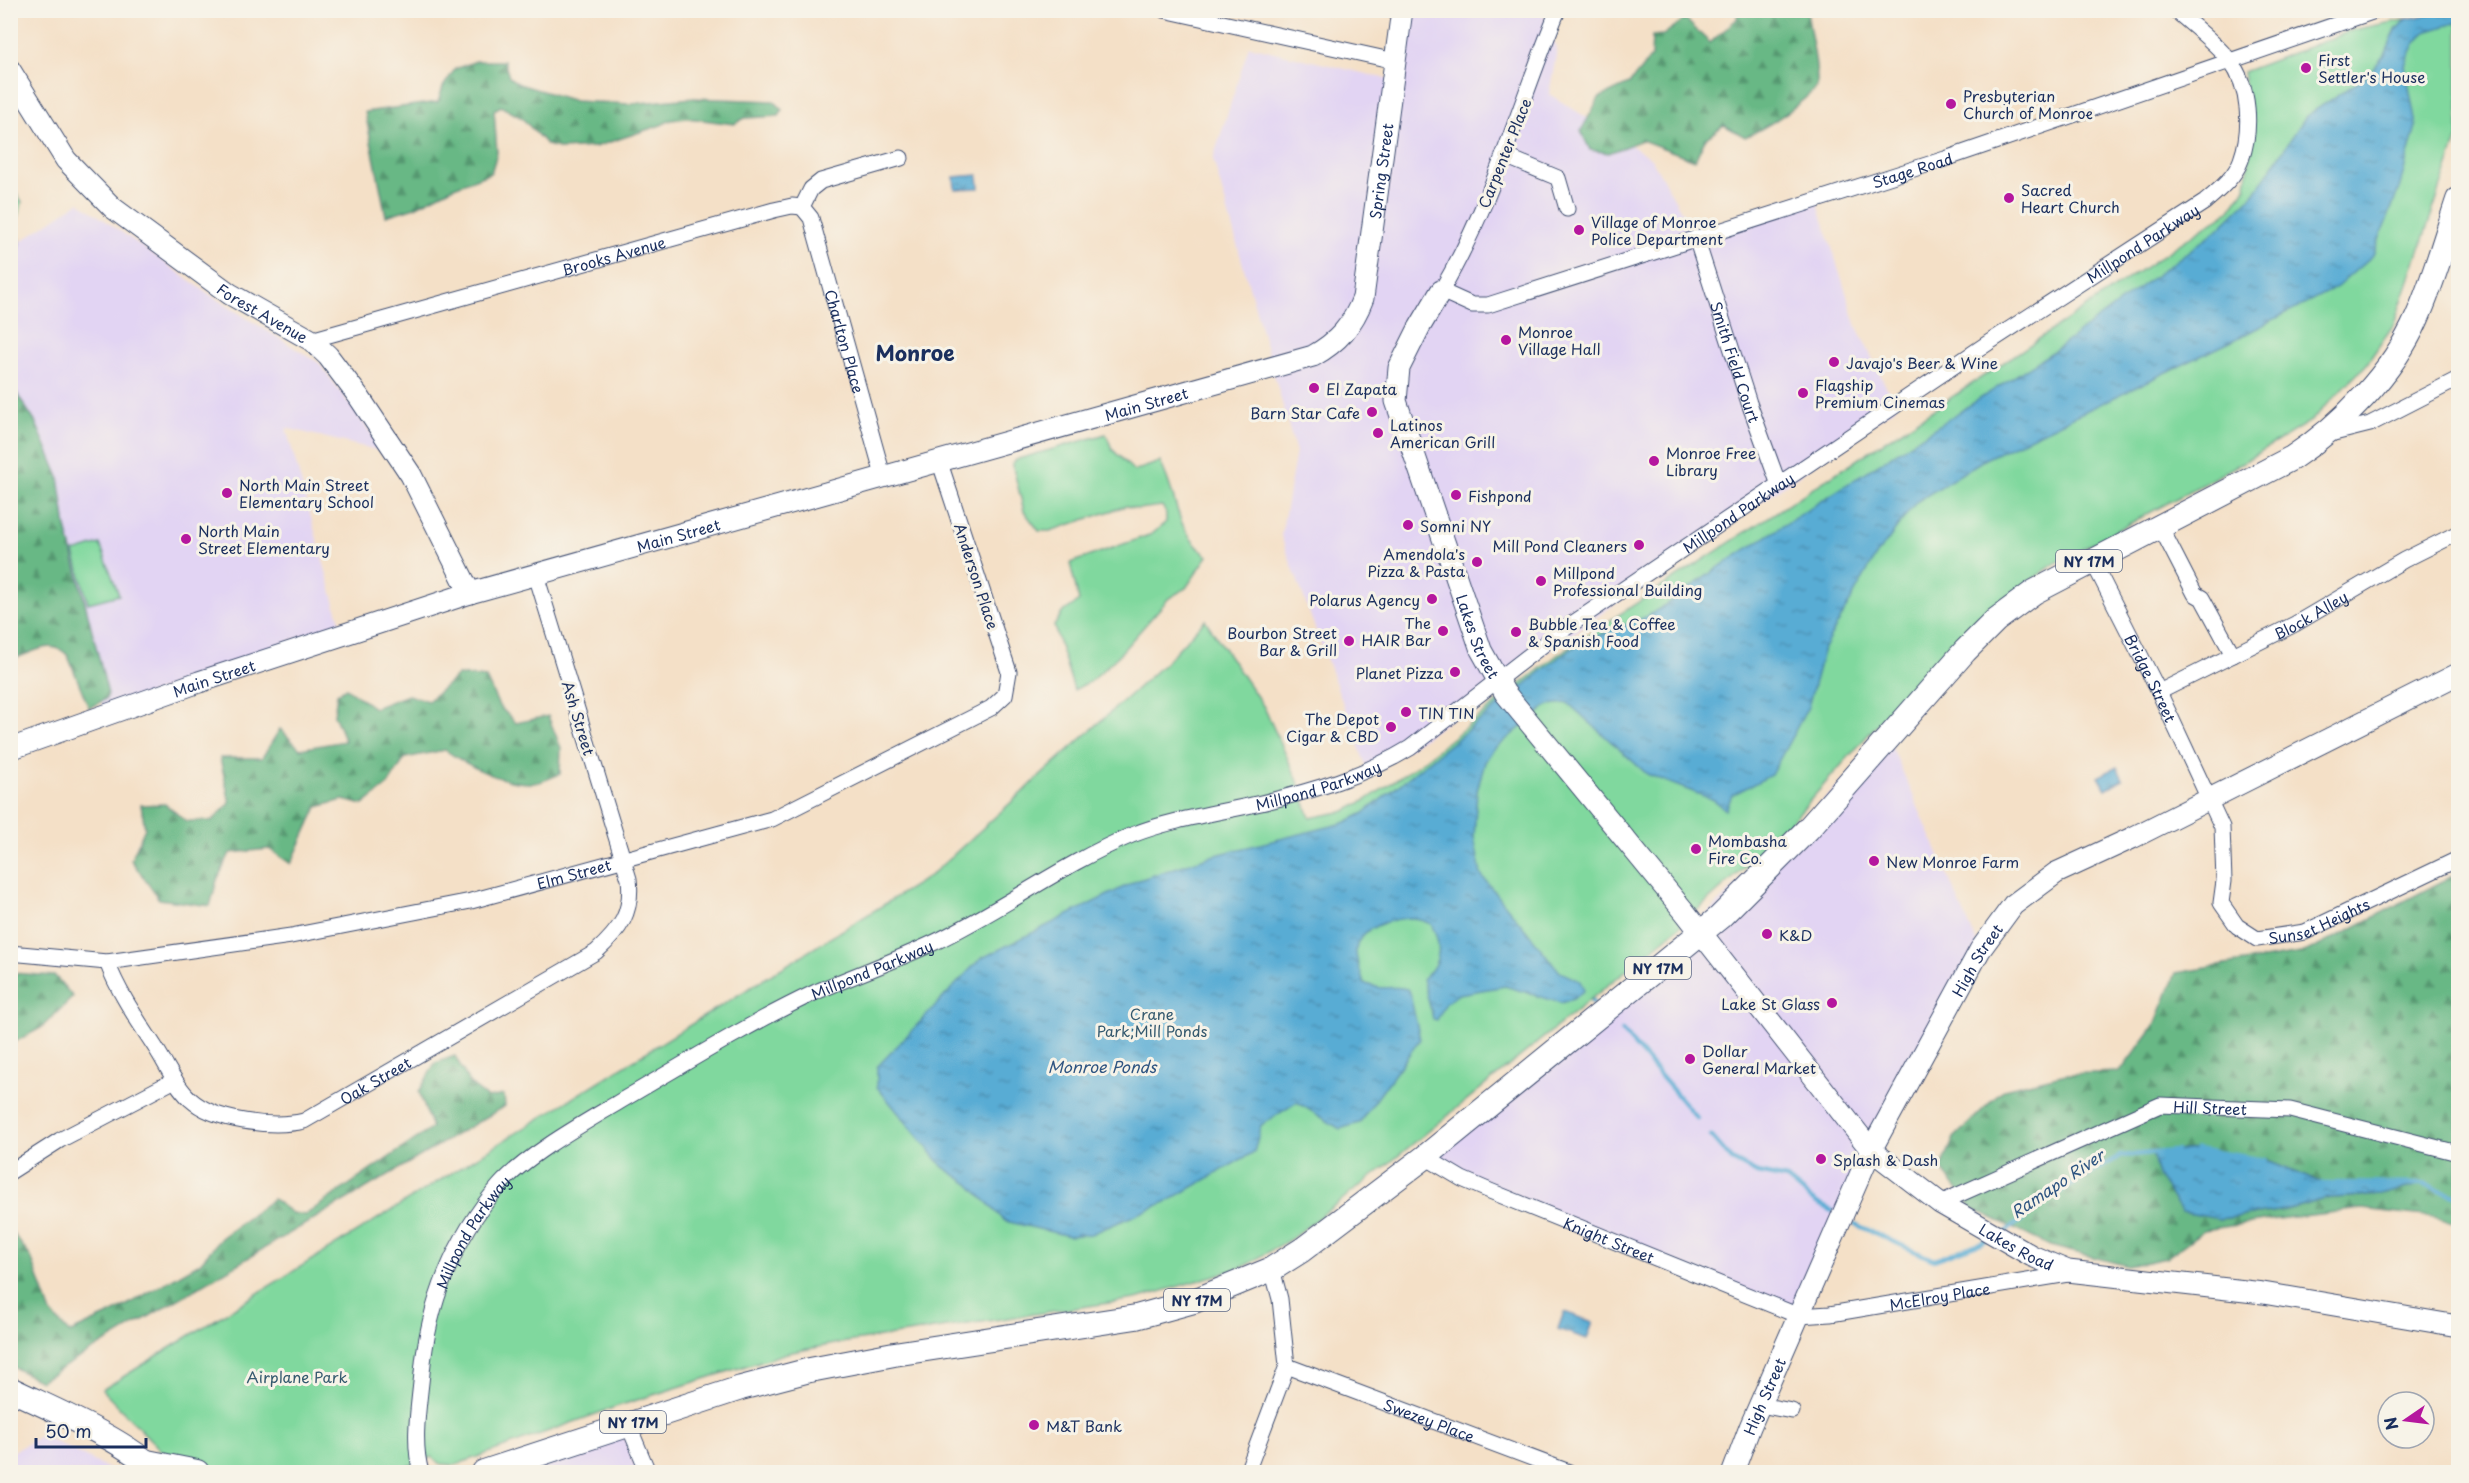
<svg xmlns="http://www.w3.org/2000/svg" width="2469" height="1483" font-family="'Playpen Sans',sans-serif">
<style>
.built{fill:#e2d4f3}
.green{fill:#80d89e;stroke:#4e847e;stroke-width:1.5}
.forest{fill:url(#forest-firs);stroke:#427472;stroke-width:1.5;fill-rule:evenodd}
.water{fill:url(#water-ripples);stroke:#3a6e99;stroke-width:1.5}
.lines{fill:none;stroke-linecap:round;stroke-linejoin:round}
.stream{stroke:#59acd4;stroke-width:4.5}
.street-casing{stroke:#3c4a6e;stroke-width:17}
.secondary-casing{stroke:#3c4a6e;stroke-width:23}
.primary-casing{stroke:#3c4a6e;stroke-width:26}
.street{stroke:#fff;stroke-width:15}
.secondary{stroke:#fff;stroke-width:21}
.primary{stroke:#fff;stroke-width:24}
.poi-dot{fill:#b5179e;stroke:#f7f3e8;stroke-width:2}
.labels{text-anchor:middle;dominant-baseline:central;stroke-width:6;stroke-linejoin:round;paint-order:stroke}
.shield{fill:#f7f3e8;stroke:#5d6a87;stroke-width:1.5}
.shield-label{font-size:14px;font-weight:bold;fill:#1b2f5e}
.poi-label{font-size:15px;fill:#1b2f5e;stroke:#f7f3e8;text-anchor:start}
.street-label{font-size:15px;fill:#1b2f5e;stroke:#f7f3e8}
.park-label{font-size:15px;fill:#34596e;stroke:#f7f3e8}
.water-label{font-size:16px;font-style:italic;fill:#2e5481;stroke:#f7f3e8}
.district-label{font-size:21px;font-weight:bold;fill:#1b2f5e;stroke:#f7f3e8}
</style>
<defs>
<pattern id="forest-firs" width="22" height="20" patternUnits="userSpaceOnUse" patternTransform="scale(1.5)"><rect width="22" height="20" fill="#68b885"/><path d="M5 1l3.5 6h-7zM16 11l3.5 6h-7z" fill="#559670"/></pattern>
<pattern id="water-ripples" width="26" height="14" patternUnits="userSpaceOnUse" patternTransform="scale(1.5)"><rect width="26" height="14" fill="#59acd4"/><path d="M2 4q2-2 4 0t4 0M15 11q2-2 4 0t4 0" fill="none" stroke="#498caf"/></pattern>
</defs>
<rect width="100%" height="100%" fill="#f7f3e8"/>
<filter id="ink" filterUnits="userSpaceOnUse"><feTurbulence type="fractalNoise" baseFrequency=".0167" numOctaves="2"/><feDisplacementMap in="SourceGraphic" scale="12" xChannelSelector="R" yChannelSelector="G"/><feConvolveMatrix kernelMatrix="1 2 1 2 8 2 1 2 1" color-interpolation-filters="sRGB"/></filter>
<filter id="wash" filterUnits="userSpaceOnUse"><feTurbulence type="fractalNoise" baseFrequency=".008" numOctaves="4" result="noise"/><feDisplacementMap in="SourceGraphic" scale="24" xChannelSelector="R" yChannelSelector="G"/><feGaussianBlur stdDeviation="1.35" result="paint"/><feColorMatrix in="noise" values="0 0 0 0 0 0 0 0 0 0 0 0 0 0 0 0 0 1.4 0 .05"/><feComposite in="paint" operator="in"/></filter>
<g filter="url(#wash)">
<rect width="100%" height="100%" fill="#f4e0c7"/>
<g class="built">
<polygon points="1411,11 1542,11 1557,50 1549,94 1651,158 1696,237 1817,201 1857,327 1896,407 1410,748 1368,771 1281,536 1296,452 1213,159 1249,46 1400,82"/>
<polygon points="79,202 216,299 319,363 385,452 286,428 340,622 104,711 33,456 11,422 10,249"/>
<polygon points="1888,738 1980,950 1799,1316 1425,1157 1617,1001"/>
<polygon points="620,1427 637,1472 483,1472"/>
<polygon points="42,1435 115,1472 11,1472 11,1453"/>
</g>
<g class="green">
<polygon points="2447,11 2458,11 2458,137 2394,324 2366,365 2311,421 2238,465 2053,565 1990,609 1931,664 1774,841 1672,933 1387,1165 1291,1239 1243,1267 1136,1299 840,1343 787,1353 618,1406 455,1465 441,1464 432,1457 392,1472 182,1472 102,1390 930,876 1165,663 1205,620 1264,707 1297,779 1310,818 1345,811 1366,800 1418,765 1560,653 1936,408 2230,210 2246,187 2252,138 2243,72 2353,30"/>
<polygon points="10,183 22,202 19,216 11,221"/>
<path d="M1106 434 1112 449 1134 471 1160 462C1179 497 1173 530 1208 556L1186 588 1169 598 1117 657 1091 681 1074 690 1054 626 1062 613 1079 601 1070 563 1152 534 1166 522V513L1162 506 1138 509 1126 506 1050 531H1039L1024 511 1012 463 1018 459Z"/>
<polygon points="100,544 119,595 88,603 74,552"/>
</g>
<g class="forest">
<path d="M1738 11H1807C1810 36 1818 61 1817 87 1795 109 1773 124 1745 137L1724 125 1705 139 1695 160 1642 140 1609 153 1590 150 1581 131 1599 98 1629 84 1651 57 1652 36 1663 35 1685 19 1710 43 1737 19Z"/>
<polygon points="476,61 504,61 509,77 519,84 575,101 629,104 692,98 774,101 783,110 779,116 745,118 734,124 687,118 671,120 661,125 595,147 562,149 547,145 522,118 501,106 494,110 497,153 491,173 454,187 415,207 386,216 365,112 438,102 443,87 455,69"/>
<polygon points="20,240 11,273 11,248"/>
<path d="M10 383 36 423 59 477 66 527 108 694 106 699 89 708 68 656C54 639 35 651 19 657L11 654Z"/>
<path d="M458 675 486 678 499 706 516 723 548 716 561 748 560 774C552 777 541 783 533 783 501 784 470 767 445 750L405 758 388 785 363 805 343 800 317 807 291 864 269 849 230 853 217 880 210 906 159 899 131 860 145 828 141 805 165 804 186 821H212L230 803 220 758H262L280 729 300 749 345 741 334 715 337 694 346 688 374 708 408 695 428 701Z"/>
<path d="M2458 873V1223L2434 1217 2362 1209 2277 1219 2204 1230 2166 1258 2128 1266 2050 1246 1972 1208 1941 1169 1954 1138 2004 1089 2066 1074 2120 1072 2155 1025 2176 973 2307 952ZM2200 1149 2262 1159 2325 1184H2419L2381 1195 2329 1198 2285 1210 2220 1219 2152 1153Z"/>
<polygon points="11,973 55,976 73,997 41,1028 11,1044"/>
<polygon points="455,1056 470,1084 488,1098 504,1095 505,1106 40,1381 11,1366 11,1231 31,1257 51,1313 69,1333 115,1312 200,1263 221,1238 273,1199 292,1213 305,1215 432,1128 419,1092 435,1063"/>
</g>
<g class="water">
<path d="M2447 11H2458V22L2425 32 2415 44 2405 65 2416 126 2399 189 2373 255 2337 287 2230 342 1985 459 1916 502 1874 559 1824 648 1808 707 1771 775 1732 795 1726 810 1714 800 1647 774 1568 703 1548 705 1492 751 1485 762 1477 791 1474 837 1481 875 1560 972 1580 981 1584 990 1573 999 1561 1003 1505 986 1459 994 1446 1003 1437 1020 1433 1019 1423 979C1442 963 1442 945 1431 924 1425 922 1418 918 1413 918 1393 918 1357 927 1356 951 1356 962 1361 973 1364 983 1385 993 1396 983 1409 990L1420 1039 1359 1123 1340 1129 1297 1102 1261 1125 1254 1152 1168 1201 1091 1234 1069 1236 1005 1221 969 1184 943 1167 877 1087V1067L980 959 1136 881 1208 857 1344 823 1364 813 1563 654 1586 640 1646 617 1666 605 1722 565 2054 351 2217 230 2254 194 2306 116 2366 77 2386 53 2396 30 2406 19Z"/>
<polygon points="978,175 979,188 955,189 954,177"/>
<polygon points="2117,767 2123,779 2106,789 2098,777"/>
<polygon points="2200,1149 2262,1159 2325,1184 2422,1184 2381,1195 2329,1198 2285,1210 2220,1219 2182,1212 2158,1176 2152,1153"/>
<polygon points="1564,1312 1593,1322 1587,1339 1558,1329"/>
</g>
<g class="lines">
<g class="stream">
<polyline points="1592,1002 1593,1003"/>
<polyline points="1622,1031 1697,1118"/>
<polyline points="1711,1136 1732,1160 1757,1173 1787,1179 1815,1202 1832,1211"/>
<polyline points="2196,1149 2265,1160"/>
<polyline points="2322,1183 2422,1184 2458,1196"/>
<polyline points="1855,1224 1934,1260 1991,1239"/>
<polyline points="2004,1233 2056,1194 2120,1156 2176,1151"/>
</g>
</g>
</g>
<g filter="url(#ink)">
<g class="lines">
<defs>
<g id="street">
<polyline points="1164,10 1395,61"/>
<path id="s1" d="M1558 10C1519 104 1493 203 1441 291L1472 305H1488L1945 159 2378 10"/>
<polyline points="1505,156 1558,178 1567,209"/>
<path id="s2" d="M802 207 811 218 884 479"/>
<polyline points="802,207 811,189 821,181 901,158"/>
<path id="s3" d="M1696 238 1749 403 1779 485"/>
<path id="s4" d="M311 340 774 210 792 206 802 207"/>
<polyline points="2330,434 2370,424 2458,379"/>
<polyline points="2159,524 2195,594 2202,598 2233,655"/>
<path id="s5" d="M2092 560 2159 692 2222 827 2224 881 2221 903 2237 926 2257 939 2305 932 2458 859"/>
<path id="s6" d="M2159 692 2295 624 2404 560 2458 533"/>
<path id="s7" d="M10 953 107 962 291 936 471 901 772 819 991 708 1005 695 1009 672 940 463"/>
<path id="s8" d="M107 962C119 994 139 1022 157 1050 167 1066 176 1086 190 1099 215 1122 274 1128 304 1121L596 952C620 930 633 913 629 879L536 575"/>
<path id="s9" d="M1425 1157 1462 1179 1490 1191 1799 1316 1830 1314 2074 1273"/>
<polyline points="10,1172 60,1140 175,1080"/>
<path id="s10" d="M1940 1203 2160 1105 2290 1110 2458 1153"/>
<path id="s11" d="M1287 1366 1569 1472"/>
<polyline points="1760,1405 1792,1411"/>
<polyline points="628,1424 648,1472"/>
<path id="s12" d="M421 1472C412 1441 419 1405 422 1373 428 1304 454 1238 499 1186 525 1156 584 1123 619 1102 684 1064 748 1024 816 992 855 975 895 961 933 943 1001 911 1062 864 1132 835 1173 819 1218 813 1261 803 1312 791 1364 776 1410 748L1557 634 1988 343 2205 202C2219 190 2235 177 2241 160 2252 129 2250 87 2230 61 2215 42 2193 26 2175 10"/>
<polyline points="1247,1472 1287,1366 1280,1299 1272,1269"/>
</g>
<g id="secondary">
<path id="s13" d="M10 70 66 160 113 208 230 294 311 340 328 356 359 397 411 475 470 593"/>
<path id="s14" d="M1441 291 1419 328 1399 368 1396 401 1481 650 1505 693 1684 911 1871 1150 1940 1203 2032 1256 2068 1271 2263 1293 2458 1326"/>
<path id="s15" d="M10 749 199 682 470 593 1313 356C1338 342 1353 325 1363 298L1402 10"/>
<path id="s16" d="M1733 1472 1750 1427 1871 1150 1980 950 2013 905 2056 873 2132 838 2458 674"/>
</g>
<g id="primary">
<path d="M10 1389C53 1410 124 1439 157 1472"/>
<polyline points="147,1462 197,1472"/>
<path d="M484 1472 741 1388 810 1370 894 1354 1136 1317 1194 1301 1272 1269 1302 1250 1425 1157 1720 917 1808 829 1965 651 1996 620 2034 592 2292 458C2342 425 2393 373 2417 318 2434 280 2445 239 2458 200"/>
</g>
</defs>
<use href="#street" class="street-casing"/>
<use href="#secondary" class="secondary-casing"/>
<use href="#primary" class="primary-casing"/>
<use href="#street" class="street"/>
<use href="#secondary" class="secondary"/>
<use href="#primary" class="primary"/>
</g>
</g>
<g class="poi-dot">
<circle cx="2306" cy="68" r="6"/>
<circle cx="1951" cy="104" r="6"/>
<circle cx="2009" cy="198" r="6"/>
<circle cx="1579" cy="230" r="6"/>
<circle cx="1506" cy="340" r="6"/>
<circle cx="1834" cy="362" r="6"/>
<circle cx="1314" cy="388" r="6"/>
<circle cx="1803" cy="393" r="6"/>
<circle cx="1372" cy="412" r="6"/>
<circle cx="1378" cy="433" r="6"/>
<circle cx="1654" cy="461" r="6"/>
<circle cx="227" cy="493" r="6"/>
<circle cx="1456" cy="495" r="6"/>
<circle cx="1408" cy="525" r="6"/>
<circle cx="186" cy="539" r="6"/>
<circle cx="1639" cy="545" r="6"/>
<circle cx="1477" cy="562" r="6"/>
<circle cx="1541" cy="581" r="6"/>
<circle cx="1432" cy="599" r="6"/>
<circle cx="1443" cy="631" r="6"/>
<circle cx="1516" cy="632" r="6"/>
<circle cx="1349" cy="641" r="6"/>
<circle cx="1455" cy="672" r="6"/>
<circle cx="1406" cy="712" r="6"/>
<circle cx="1391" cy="727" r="6"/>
<circle cx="1696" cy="849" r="6"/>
<circle cx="1874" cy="861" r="6"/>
<circle cx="1767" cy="934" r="6"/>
<circle cx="1832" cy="1003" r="6"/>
<circle cx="1690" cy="1059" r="6"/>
<circle cx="1821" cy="1159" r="6"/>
<circle cx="1034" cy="1425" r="6"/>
</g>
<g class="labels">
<g class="shield">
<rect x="2056" y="550" width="66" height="22" rx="4.5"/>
<rect x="1625" y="957" width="66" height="22" rx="4.5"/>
<rect x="1164" y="1289" width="66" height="22" rx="4.5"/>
<rect x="600" y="1411" width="66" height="22" rx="4.5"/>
</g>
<g class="shield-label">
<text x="2089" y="561">NY 17M</text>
<text x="1658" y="968">NY 17M</text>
<text x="1197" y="1300">NY 17M</text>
<text x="633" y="1422">NY 17M</text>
</g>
<g class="poi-label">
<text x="2318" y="59">First<tspan x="2318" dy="17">Settler's House</tspan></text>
<text x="1963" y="95">Presbyterian<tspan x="1963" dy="17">Church of Monroe</tspan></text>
<text x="2021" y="189">Sacred<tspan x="2021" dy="17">Heart Church</tspan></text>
<text x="1591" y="221">Village of Monroe<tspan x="1591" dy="17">Police Department</tspan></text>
<text x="1518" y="331">Monroe<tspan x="1518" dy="17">Village Hall</tspan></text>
<text x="1846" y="362">Javajo's Beer &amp; Wine</text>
<text x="1815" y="384">Flagship<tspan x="1815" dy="17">Premium Cinemas</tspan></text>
<text x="1326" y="388">El Zapata</text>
<text x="1360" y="412" text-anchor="end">Barn Star Cafe</text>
<text x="1390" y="424">Latinos<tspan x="1390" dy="17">American Grill</tspan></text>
<text x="1666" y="452">Monroe Free<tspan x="1666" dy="17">Library</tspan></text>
<text x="239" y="484">North Main Street<tspan x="239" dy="17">Elementary School</tspan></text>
<text x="1468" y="495">Fishpond</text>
<text x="1420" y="525">Somni NY</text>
<text x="198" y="530">North Main<tspan x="198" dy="17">Street Elementary</tspan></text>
<text x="1627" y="545" text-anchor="end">Mill Pond Cleaners</text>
<text x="1465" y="553" text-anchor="end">Amendola's<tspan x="1465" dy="17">Pizza &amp; Pasta</tspan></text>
<text x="1553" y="572">Millpond<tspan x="1553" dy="17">Professional Building</tspan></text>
<text x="1420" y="599" text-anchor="end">Polarus Agency</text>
<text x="1431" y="622" text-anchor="end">The<tspan x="1431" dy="17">HAIR Bar</tspan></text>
<text x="1528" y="623">Bubble Tea &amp; Coffee<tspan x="1528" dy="17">&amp; Spanish Food</tspan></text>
<text x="1337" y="632" text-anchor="end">Bourbon Street<tspan x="1337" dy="17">Bar &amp; Grill</tspan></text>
<text x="1443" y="672" text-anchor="end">Planet Pizza</text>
<text x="1418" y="712">TIN TIN</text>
<text x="1379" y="718" text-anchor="end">The Depot<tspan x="1379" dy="17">Cigar &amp; CBD</tspan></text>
<text x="1708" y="840">Mombasha<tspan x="1708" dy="17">Fire Co.</tspan></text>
<text x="1886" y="861">New Monroe Farm</text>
<text x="1779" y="934">K&amp;D</text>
<text x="1820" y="1003" text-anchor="end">Lake St Glass</text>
<text x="1702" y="1050">Dollar<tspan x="1702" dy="17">General Market</tspan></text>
<text x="1833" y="1159">Splash &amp; Dash</text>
<text x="1046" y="1425">M&amp;T Bank</text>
</g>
<g class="street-label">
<text transform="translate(1504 153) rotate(-68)">Carpenter Place</text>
<text stroke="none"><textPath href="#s1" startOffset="800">Stage Road</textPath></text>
<text stroke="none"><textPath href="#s15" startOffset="1568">Spring Street</textPath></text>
<text stroke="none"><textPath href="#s12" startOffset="2214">Millpond Parkway</textPath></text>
<text stroke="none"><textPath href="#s4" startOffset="314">Brooks Avenue</textPath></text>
<text stroke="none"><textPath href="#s13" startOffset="356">Forest Avenue</textPath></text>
<text stroke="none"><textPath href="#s2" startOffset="142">Charlton Place</textPath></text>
<text stroke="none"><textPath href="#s3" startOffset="130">Smith Field Court</textPath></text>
<text stroke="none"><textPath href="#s15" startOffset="1188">Main Street</textPath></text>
<text stroke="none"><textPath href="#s12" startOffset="1728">Millpond Parkway</textPath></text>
<text stroke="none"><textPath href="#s15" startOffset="702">Main Street</textPath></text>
<text transform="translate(977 576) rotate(72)">Anderson Place</text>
<text stroke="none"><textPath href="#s6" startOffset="170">Block Alley</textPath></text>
<text stroke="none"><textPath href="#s14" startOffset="370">Lakes Street</textPath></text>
<text stroke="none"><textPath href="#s15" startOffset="216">Main Street</textPath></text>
<text stroke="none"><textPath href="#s5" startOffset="132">Bridge Street</textPath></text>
<text transform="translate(579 718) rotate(73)">Ash Street</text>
<text stroke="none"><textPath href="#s12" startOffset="1224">Millpond Parkway</textPath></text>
<text stroke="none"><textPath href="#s7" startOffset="573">Elm Street</textPath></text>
<text stroke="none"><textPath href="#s5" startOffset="490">Sunset Heights</textPath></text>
<text stroke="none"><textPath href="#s16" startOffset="568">High Street</textPath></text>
<text stroke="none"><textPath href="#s12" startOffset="738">Millpond Parkway</textPath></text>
<text stroke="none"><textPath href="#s8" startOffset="362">Oak Street</textPath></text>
<text stroke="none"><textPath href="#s10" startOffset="291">Hill Street</textPath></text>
<text stroke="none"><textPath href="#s12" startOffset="252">Millpond Parkway</textPath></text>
<text stroke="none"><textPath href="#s9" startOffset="202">Knight Street</textPath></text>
<text stroke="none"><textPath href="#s14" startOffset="1194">Lakes Road</textPath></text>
<text stroke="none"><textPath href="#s9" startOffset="549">McElroy Place</textPath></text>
<text stroke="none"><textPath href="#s16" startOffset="82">High Street</textPath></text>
<text stroke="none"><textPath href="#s11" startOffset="152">Swezey Place</textPath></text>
</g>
<g class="park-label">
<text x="1152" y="1013">Crane<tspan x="1152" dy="17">Park;Mill Ponds</tspan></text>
<text x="297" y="1376">Airplane Park</text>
</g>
<g class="water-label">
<text x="1102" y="1066">Monroe Ponds</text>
<text transform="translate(2057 1183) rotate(-34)">Ramapo River</text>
</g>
<g class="district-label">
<text x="915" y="352">Monroe</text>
</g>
</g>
<rect width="2469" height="1483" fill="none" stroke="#f7f3e8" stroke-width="36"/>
<g transform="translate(2406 1420) rotate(256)"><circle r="28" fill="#f7f3e8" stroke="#9fa5b1" stroke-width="1.5"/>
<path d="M0-4.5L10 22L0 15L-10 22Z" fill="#b5179e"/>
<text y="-9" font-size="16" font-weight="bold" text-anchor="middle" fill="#1b2f5e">N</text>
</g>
<path d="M36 1438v9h110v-9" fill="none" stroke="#1b2f5e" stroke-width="3"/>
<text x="45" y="1438" font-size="18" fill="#1b2f5e" stroke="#f7f3e8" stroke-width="4.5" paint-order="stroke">50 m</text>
</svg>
